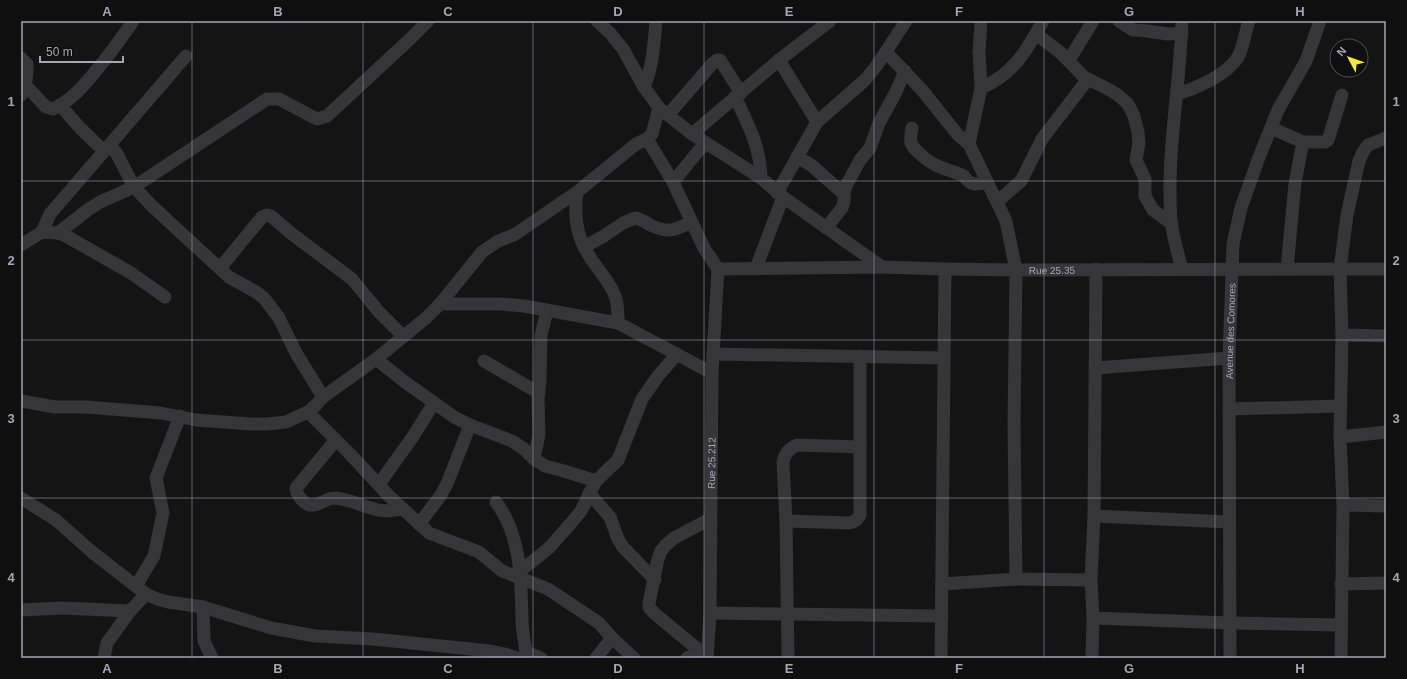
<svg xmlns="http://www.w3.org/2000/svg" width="1407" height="679" font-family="Arial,sans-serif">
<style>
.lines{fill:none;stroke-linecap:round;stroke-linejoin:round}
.minor{stroke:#35353a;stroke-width:13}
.grid{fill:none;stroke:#a5a5b6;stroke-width:1;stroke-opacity:0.55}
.labels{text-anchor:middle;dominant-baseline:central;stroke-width:3.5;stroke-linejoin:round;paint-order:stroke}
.street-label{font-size:10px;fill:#a5a5b6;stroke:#0f0f10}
.neatline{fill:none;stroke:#a5a5b6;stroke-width:1.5}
.grid-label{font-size:13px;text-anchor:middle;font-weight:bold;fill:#a5a5b6}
</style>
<rect width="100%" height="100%" fill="#141415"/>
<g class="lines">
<g class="minor">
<polyline points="597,21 610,33 623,49 644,87 659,108 652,134 647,139 673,182 704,248 718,269"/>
<polyline points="981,21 979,52 981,88 969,144 1006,221 1016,270 1014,425 1016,579"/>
<polyline points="1119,21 1133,30 1147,31 1168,34 1182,33"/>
<path d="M1182 21C1180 88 1166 154 1171 221 1173 237 1178 254 1182 269"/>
<polyline points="1036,34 1061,53 1084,77 1108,89 1118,95 1128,104 1134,116 1138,132 1139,143 1136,160 1145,179 1145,196 1153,210 1172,224"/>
<polyline points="886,52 922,90 958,135 969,144"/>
<path d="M21 58 27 64C28 76 26 85 21 95"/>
<polyline points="1069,60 1093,21"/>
<path d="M26 86 46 107 53 109C75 99 89 79 104 61 114 48 124 35 133 21"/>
<path d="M644 87C653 66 654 44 656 21"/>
<path d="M981 88C1013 75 1027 50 1043 21"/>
<path d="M1177 94C1197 88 1227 75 1238 57 1244 46 1245 32 1249 21"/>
<path d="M735 97C749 126 760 146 761 178"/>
<polyline points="60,105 80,128 104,151"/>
<polyline points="659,108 692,134 761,178 783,197 882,267"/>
<polyline points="668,115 712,64 717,60 720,60 741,93"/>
<polyline points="817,122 865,80 877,65 906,21"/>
<path d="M912 128C911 133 910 138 911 143 913 148 916 150 919 153 934 168 946 168 964 176 970 186 977 185 987 182"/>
<polyline points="1271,128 1303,142 1295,183 1287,269"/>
<polyline points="692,134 779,60 830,21"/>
<polyline points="1303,142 1325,142 1328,140 1342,95"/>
<polyline points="110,145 117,154 134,187 152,206 229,277 256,292 264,298 279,318 296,353 323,397"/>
<polyline points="797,157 811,165 844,194"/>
<polyline points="673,182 705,143"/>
<path d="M577 192C573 222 578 243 597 267 603 276 613 287 616 299 618 306 618 315 618 323"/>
<polyline points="777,193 817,122 779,60"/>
<polyline points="997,202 1021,181 1042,139 1088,79"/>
<polyline points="826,228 842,208 844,202 844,194 846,186 860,160 870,148 879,123 895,94 905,71"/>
<polyline points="58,233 89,209 100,202 134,187 267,99 279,99 317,119 327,116 409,40 428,21"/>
<polyline points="21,245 42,232"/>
<path d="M584 247 604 236 623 223 635 218C641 219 645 222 650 225 669 234 674 230 692 222"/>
<polyline points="220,268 262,217 267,215 271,216 292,234 352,279 379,312 403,336"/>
<polyline points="756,268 783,197"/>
<path id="s1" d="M718 269 882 267 945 269 1016 270 1386 269"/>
<polyline points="165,297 131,273 66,236 58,233 42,232 50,214 186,56"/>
<polyline points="440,304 501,304 524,306 618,323 712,373"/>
<polyline points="1342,335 1386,336"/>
<polyline points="713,354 944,358"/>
<polyline points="376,359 405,382 454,417 470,425 512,441 524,449 534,459 545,466 564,471 596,481"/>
<polyline points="484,361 539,393"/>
<polyline points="1095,368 1229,358"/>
<polyline points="21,401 55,407 86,407 161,413 196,420 250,424 267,424 286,422 308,412 316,405 323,397 376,359 426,318 440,304 482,252 498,241 514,235 577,192 636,144 647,139"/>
<polyline points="1229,409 1341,406"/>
<polyline points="308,412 351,455 389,496 429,533 479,552 502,571 548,589 599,623 612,638 634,658"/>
<polyline points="1340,437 1386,432"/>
<path d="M336 440 296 488C296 494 303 503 309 505 319 507 325 498 335 498 350 499 364 507 378 510 386 512 395 510 403 509"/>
<polyline points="534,459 539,435 538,397 540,382 541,335 547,311"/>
<polyline points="379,484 412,438 434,403"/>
<polyline points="589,493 610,517 618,539 623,547 655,580"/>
<polyline points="21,498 56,520 92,552 146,594 157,599 168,602 203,607 271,628 315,636 373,639 490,651 505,654 517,658"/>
<path d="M496 502C521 535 521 579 522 618 522 632 525 645 527 658"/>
<polyline points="1343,505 1386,506"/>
<polyline points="1094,516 1229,522"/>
<path d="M786 521 849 523C855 522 857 520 860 515V356"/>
<polyline points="419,524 441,495 447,484 470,425"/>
<polyline points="519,572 549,548 572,522 581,511 596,481 618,460 642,399 658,376 677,354"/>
<polyline points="942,584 1016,579 1091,580"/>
<polyline points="1341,584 1386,583"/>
<polyline points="136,586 154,556 163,513 156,478 180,416"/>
<polyline points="203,607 204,641 212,658"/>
<polyline points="21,610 62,608 130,611"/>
<polyline points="710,613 942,616"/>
<polyline points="1093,618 1230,623 1341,625"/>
<polyline points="526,652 541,658"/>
<polyline points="701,652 654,613 649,607 649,603 658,559 661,551 666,545 674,538 710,519"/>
<polyline points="104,658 107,643 112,636 130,611 146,594"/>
<polyline points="596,658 612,638"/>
<polyline points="687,658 701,652 707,652"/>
<path id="s2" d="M707 658 710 613 712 373 718 269"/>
<path d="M788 658 786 521 783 463C784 454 788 449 797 445L860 447"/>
<polyline points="941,658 945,269"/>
<polyline points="1092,658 1093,618 1091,580 1094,516 1096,269"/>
<path id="s3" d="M1230 658 1229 358 1233 244 1241 208 1258 160 1278 110 1306 61 1320 21"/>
<polyline points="1341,658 1343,505 1340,437 1342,335 1340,269 1347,215 1359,161 1363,152 1368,145 1386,138"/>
</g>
</g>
<path class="grid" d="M192 21V658M363 21V658M533 21V658M704 21V658M874 21V658M1044 21V658M1215 21V658M21 181H1386M21 340H1386M21 498H1386"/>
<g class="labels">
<g class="street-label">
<text stroke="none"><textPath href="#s1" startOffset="334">Rue 25.35</textPath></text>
<text stroke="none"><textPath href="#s3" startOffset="327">Avenue des Comores</textPath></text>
<text stroke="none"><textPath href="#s2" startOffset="195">Rue 25.212</textPath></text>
</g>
</g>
<rect width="1407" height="679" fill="none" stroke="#0f0f10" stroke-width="44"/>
<g transform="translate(1349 58) rotate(311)"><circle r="19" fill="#0f0f10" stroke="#4b4b52"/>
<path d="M0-3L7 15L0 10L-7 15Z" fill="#f5ea2c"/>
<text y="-6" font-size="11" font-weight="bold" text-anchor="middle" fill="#a5a5b6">N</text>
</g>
<path d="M40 56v6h83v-6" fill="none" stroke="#a5a5b6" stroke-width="2"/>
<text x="46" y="56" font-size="12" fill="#a5a5b6" stroke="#0f0f10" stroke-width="3" paint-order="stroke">50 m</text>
<rect x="22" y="22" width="1363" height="635" class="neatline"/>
<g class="grid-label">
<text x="107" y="16">A</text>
<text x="278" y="16">B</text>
<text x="448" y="16">C</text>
<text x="618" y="16">D</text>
<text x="789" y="16">E</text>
<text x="959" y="16">F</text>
<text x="1129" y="16">G</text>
<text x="1300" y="16">H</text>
<text x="11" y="106">1</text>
<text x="1396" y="106">1</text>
<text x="11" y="265">2</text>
<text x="1396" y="265">2</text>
<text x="11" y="423">3</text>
<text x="1396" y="423">3</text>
<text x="11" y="582">4</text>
<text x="1396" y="582">4</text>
<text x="107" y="673">A</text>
<text x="278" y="673">B</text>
<text x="448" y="673">C</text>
<text x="618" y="673">D</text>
<text x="789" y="673">E</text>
<text x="959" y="673">F</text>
<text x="1129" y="673">G</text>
<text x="1300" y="673">H</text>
</g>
</svg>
